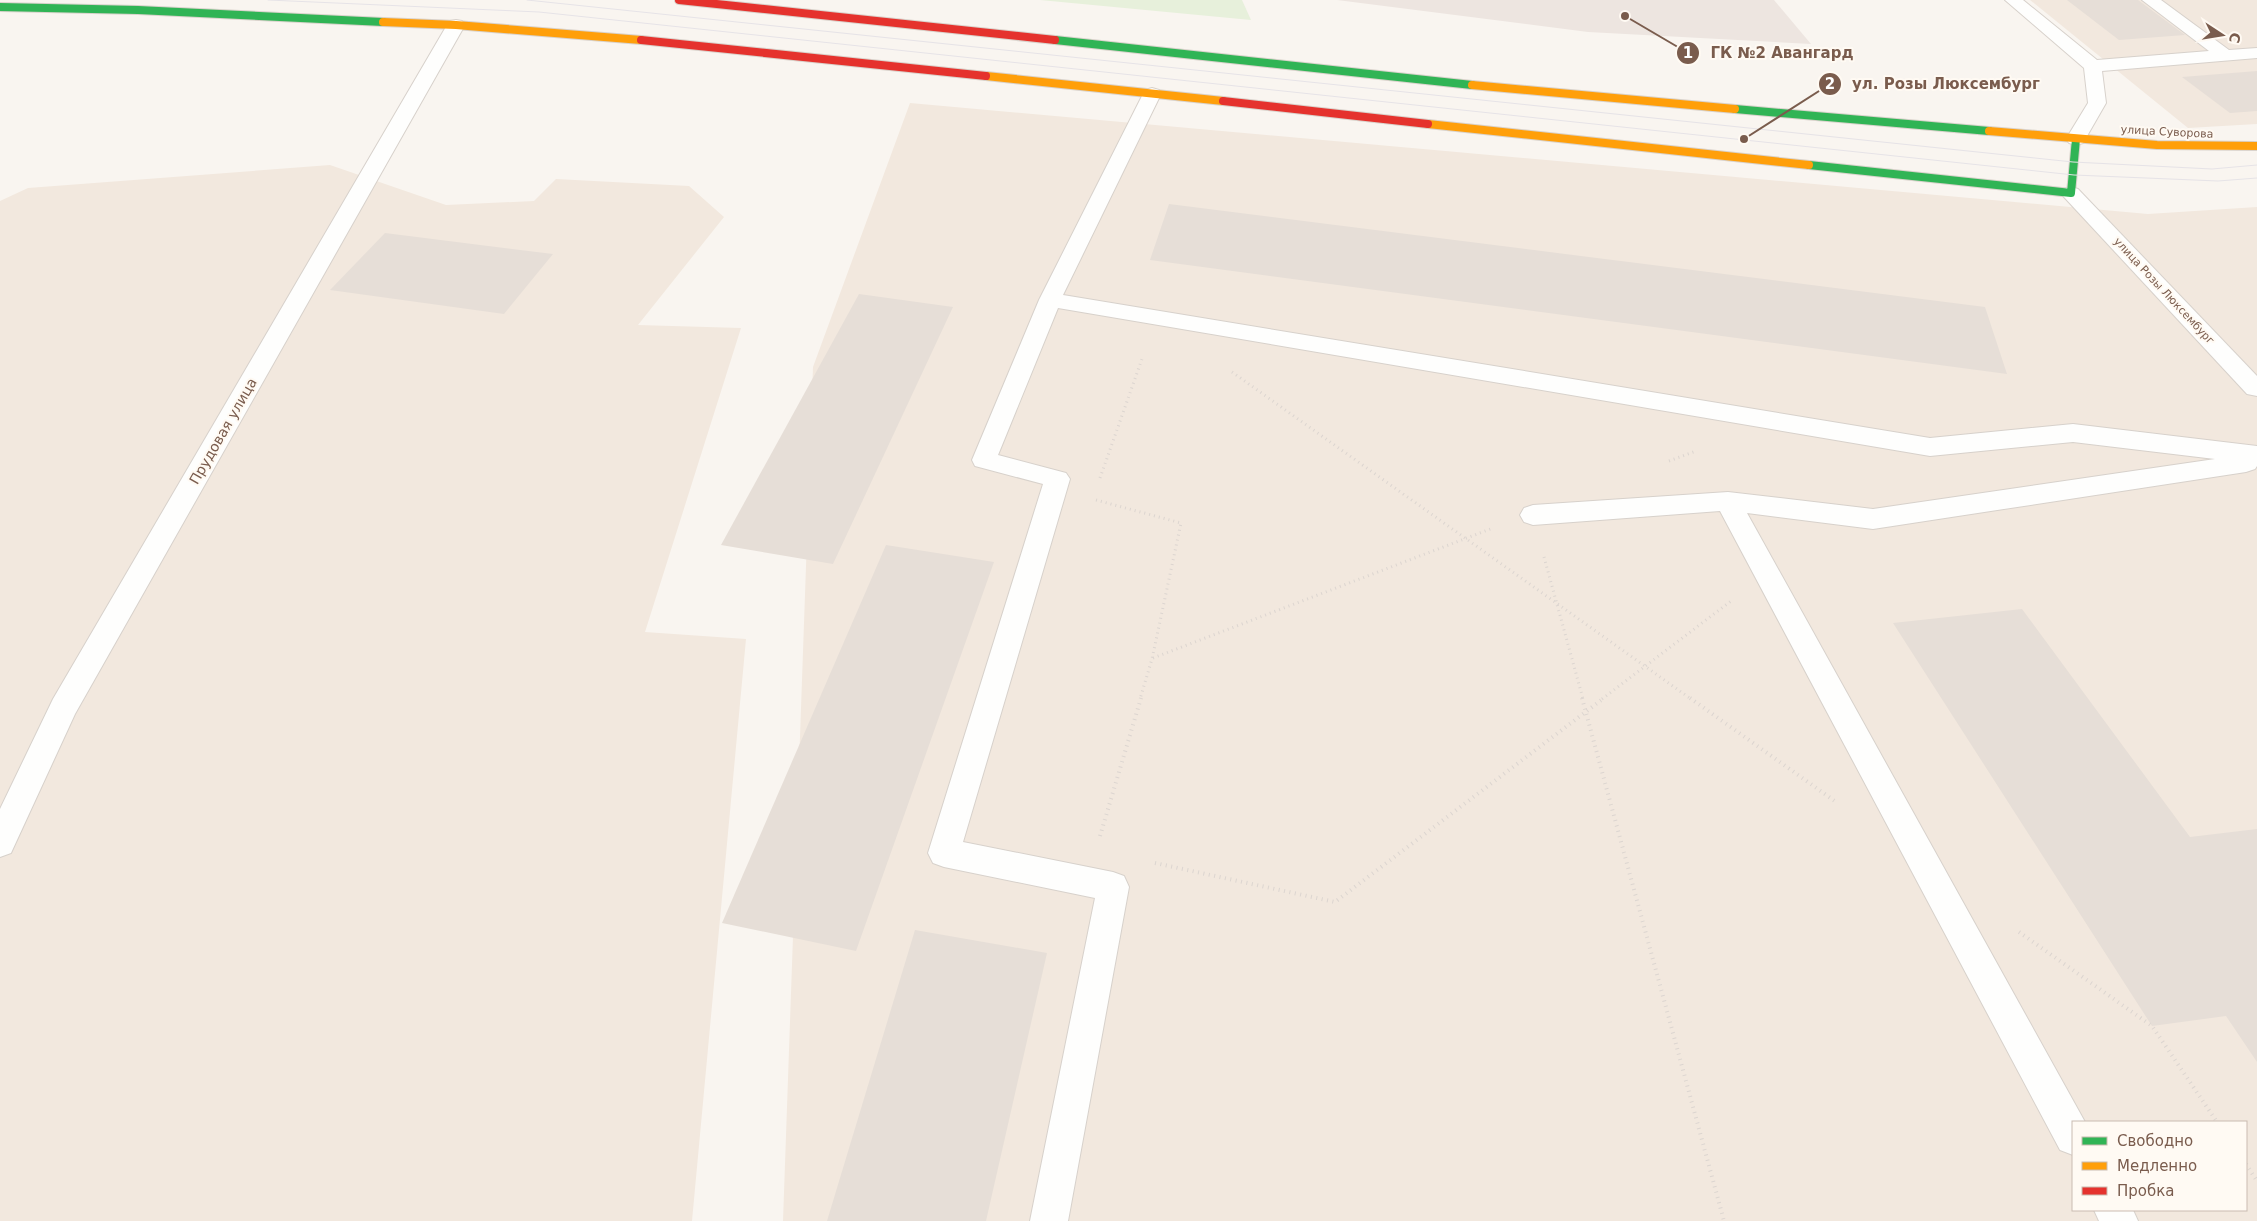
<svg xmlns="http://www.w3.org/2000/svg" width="2257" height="1221" font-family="'DejaVu Sans',sans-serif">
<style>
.residential{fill:#f2e8de;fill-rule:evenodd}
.industrial{fill:#ede5e0}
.green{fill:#e7f0db}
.building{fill:#e6ded7}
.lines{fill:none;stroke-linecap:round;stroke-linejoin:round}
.lane-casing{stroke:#d7d1cb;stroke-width:2}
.street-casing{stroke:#d7d1cb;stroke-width:2}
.fast-casing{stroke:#d9d2cb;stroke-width:10}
.slow-casing{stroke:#d9d2cb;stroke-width:10}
.jam-casing{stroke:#d9d2cb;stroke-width:10}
.path-far1{stroke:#dcd5d0;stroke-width:3;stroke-dasharray:1 4;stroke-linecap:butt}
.path{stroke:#dcd5d0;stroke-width:4;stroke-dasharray:1 4.5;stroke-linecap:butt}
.lane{fill:#fefefd;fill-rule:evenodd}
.street{fill:#fefefd;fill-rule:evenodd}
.fast{stroke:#30b455;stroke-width:8}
.slow{stroke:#ff9f0a;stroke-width:8}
.jam{stroke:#e5322d;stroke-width:8}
.tram{stroke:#e6e3e7;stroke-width:1}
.labels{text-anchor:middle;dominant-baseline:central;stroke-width:4;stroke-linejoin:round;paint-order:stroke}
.far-street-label{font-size:11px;fill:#7a5c4d;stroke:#fffaf3}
.street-label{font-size:14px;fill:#7a5c4d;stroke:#fffaf3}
.leader{fill:none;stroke:#7a5c4d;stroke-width:2}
.callout-dot{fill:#7a5c4d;stroke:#fffaf3;stroke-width:2}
.mark-label{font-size:15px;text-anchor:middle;font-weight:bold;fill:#fff}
.callout-label{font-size:15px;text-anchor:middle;font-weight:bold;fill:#7a5c4d;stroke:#fffaf3;stroke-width:4;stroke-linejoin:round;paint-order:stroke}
</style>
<rect width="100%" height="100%" fill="#f9f5f0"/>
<g class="residential">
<polygon points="2030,0 2257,0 2257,124 2188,128"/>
<path d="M910 103 2148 214 2257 207V1221H783L813 367ZM2073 1122H2246V1210H2073Z"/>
<polygon points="330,165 446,205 534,201 556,179 689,186 724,217 638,325 741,328 645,632 746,639 692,1221 0,1221 0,201 28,188"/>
</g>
<polygon class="industrial" points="1337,0 1774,0 1811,44 1588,32"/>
<polygon class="green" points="1040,0 1242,0 1251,20"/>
<g class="building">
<polygon points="2067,0 2138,0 2185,35 2119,40"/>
<polygon points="2257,71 2257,111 2230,113 2182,77"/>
<polygon points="1169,204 1985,307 2007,374 1150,260"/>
<polygon points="385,233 553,254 504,314 330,290"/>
<polygon points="859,294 953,307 833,564 721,545"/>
<polygon points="886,545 994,562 856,951 722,923"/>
<polygon points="2022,609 2190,837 2257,829 2257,1062 2226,1016 2152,1026 1893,623"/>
<polygon points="915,930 1047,953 986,1221 827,1221"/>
</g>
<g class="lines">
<defs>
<g id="lane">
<polygon points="1152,88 1159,90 1161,94 1063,295 1930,438 2073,424 2257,446 2257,466 2255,469 2246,472 1873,529 1747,513 2085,1122 2073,1122 2073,1155 2060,1150 1720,511 1533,525 1524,522 1520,515 1524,508 1533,505 1728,492 1873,509 2215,459 2073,442 1930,456 1058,308 998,455 1066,473 1070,479 963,842 1113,872 1124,876 1129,887 1068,1221 1030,1221 1095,898 944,867 933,863 928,853 1043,484 975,466 972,460 1039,300 1143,94 1145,90"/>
<polygon points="2094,1210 2133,1210 2138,1221 2099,1221"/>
</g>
<g id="street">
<polygon points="2005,0 2023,0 2097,60 2209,51 2142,0 2161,0 2229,50 2257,48 2257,58 2102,71 2106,103 2083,143 2076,145 2069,143 2066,139 2088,103 2084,68"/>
<polygon points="456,20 462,21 465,25 75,714 11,853 0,857 0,809 53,699 447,25 450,21"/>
<polygon points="2071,187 2078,189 2257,376 2257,396 2247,394 2064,197 2061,193 2064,189"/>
</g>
<g id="fast">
<polyline points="0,7 138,10 383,22"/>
<polyline points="1055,40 1472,85"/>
<polyline points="1735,109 1989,131"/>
<polyline points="1809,165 2071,193 2076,139"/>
</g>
<g id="slow">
<polyline points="383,22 456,25 641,40"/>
<polyline points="986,76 1223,101"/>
<polyline points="1472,85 1735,109"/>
<polyline points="1428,124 1809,165"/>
<polyline points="1989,131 2157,145 2257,146"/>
</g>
<g id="jam">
<polyline points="679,0 1055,40"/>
<polyline points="641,40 986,76"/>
<polyline points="1223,101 1428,124"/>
</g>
</defs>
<use href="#lane" class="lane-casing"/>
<use href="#street" class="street-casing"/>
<use href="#fast" class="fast-casing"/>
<use href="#slow" class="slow-casing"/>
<use href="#jam" class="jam-casing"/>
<g class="path-far1">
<polyline points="1232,372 1691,699"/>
<polyline points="1669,461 1696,451"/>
<polyline points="1100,478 1143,356"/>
<polyline points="1096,500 1181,523 1152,659 1140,699"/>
<polyline points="1544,557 1583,699"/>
<polyline points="1153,658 1493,528"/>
<polyline points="1602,699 1731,601"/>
</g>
<g class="path">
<polyline points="1582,698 1724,1221"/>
<polyline points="1690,698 1836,802"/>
<polyline points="1100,836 1141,698"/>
<polyline points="1155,863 1335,902 1604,698"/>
<polyline points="2019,932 2152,1026 2217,1122"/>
<polyline points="2246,1164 2257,1181"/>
</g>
<use href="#lane" class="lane"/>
<use href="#street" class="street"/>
<use href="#fast" class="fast"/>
<use href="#slow" class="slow"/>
<use href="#jam" class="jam"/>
<g class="tram">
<polyline points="268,0 539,12 2074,175 2218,181 2257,178"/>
<polyline points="527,0 2073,162 2212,169 2257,165"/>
</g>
</g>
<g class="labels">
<g class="far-street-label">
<text transform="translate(2167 132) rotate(3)">улица Суворова</text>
<text transform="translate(2164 291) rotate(47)">улица Розы Люксембург</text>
</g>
<g class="street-label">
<text transform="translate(223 431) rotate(-60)">Прудовая улица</text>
</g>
</g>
<path class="leader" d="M1625 16L1688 53M1744 139L1830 84"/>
<g class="callout-dot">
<circle cx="1625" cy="16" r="5"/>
<circle cx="1744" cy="139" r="5"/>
<circle cx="1688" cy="53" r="12"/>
<circle cx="1830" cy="84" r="12"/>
</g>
<g class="mark-label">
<text x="1688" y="58">1</text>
<text x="1830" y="89">2</text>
</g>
<g class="callout-label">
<text x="1782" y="58">ГК №2 Авангард</text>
<text x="1946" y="89">ул. Розы Люксембург</text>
</g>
<rect x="2072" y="1121" width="175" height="90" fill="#fffaf3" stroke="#cabbb1"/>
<rect x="2082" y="1137" width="25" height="8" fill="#30b455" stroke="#cabbb1"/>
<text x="2117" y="1146" font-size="15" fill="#7a5c4d">Свободно</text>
<rect x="2082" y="1162" width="25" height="8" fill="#ff9f0a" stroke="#cabbb1"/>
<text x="2117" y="1171" font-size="15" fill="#7a5c4d">Медленно</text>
<rect x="2082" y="1187" width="25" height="8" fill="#e5322d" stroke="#cabbb1"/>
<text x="2117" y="1196" font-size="15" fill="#7a5c4d">Пробка</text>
<g transform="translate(2222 35) rotate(102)" stroke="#fffaf3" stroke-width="4" paint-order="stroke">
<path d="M0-4L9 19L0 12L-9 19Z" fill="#7a5c4d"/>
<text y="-8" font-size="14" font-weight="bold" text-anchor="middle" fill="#7a5c4d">С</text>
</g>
</svg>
